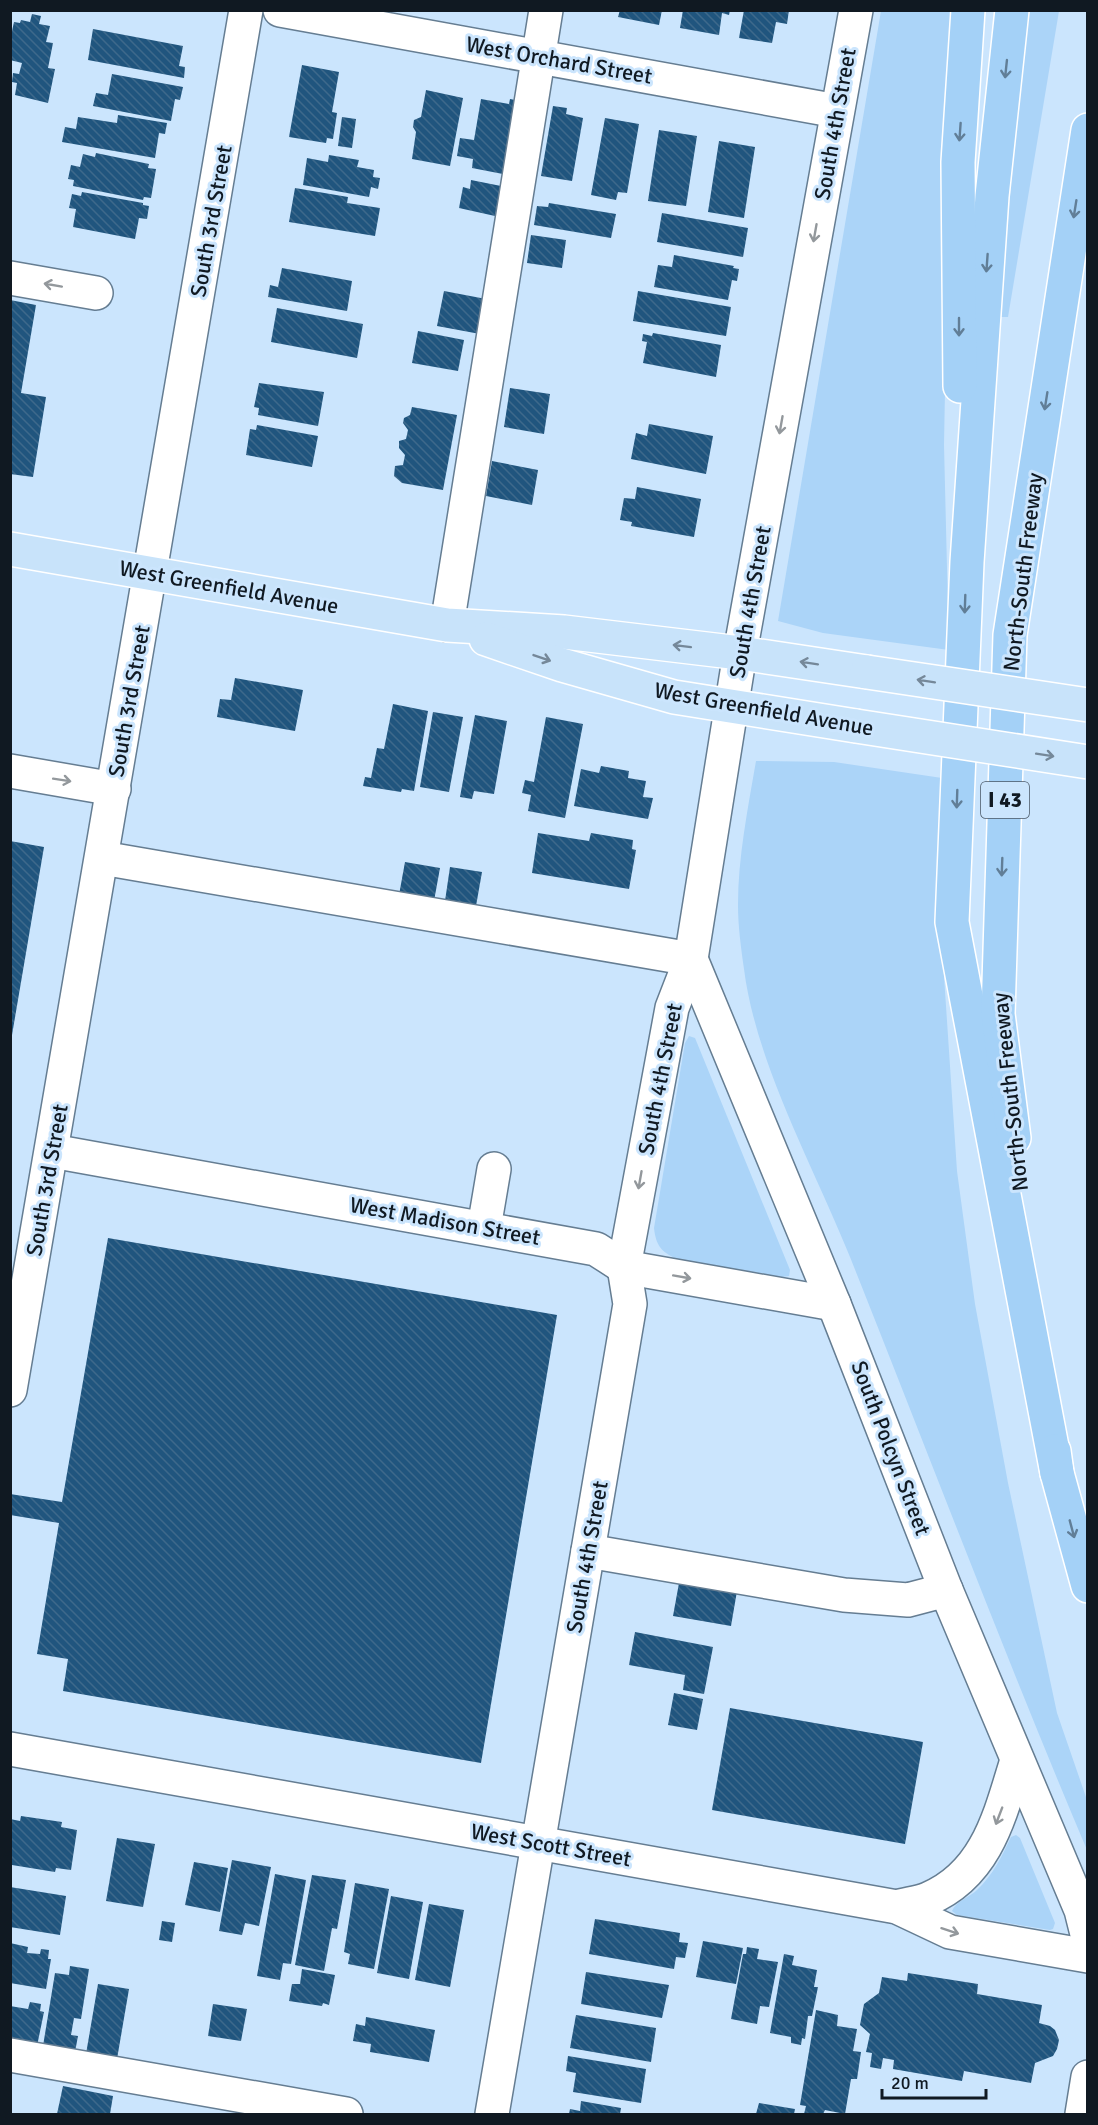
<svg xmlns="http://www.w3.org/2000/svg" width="1098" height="2125" font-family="Signika,sans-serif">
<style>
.grass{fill:#abd4f8}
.building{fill:url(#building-back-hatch)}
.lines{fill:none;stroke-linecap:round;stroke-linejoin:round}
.minor-casing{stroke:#657d92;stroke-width:36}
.major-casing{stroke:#fff;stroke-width:36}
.highway-casing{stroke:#fff;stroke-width:36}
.minor{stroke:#fff;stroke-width:33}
.major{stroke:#c8e3fa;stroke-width:33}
.highway{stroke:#a4d1f7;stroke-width:33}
.major-bridge-casing{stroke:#fff;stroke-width:36;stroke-linecap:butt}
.major-bridge{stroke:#c8e3fa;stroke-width:33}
.oneway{stroke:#617e97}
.oneway2{stroke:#93989c}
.oneway3{stroke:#758899}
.labels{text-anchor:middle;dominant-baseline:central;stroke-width:6;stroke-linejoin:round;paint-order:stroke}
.shield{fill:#cbe5fd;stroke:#485664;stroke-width:1.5}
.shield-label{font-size:21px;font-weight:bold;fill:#101922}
.street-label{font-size:22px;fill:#101922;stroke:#cbe5fd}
</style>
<defs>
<pattern id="building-back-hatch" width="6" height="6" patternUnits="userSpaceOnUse" patternTransform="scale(1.5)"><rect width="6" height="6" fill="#20557e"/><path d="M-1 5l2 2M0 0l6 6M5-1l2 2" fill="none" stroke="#3e698b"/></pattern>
</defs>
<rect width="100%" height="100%" fill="#cbe5fd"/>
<g class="grass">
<polygon points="881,11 952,11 944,445 949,650 823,633 778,621"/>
<path d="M1028 11H1059L1008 317H1001C1008 214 1016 113 1028 11Z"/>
<path d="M756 761 834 762 942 778 944 976 957 1171 975 1304 1008 1483 1057 1713 1087 1800V1850C1004 1654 929 1455 850 1257 814 1167 756 1064 744 969 741 948 738 926 738 905 738 857 748 808 756 761Z"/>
<path d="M689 1036 695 1038 790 1270 789 1276 782 1277 676 1259C661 1251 656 1246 654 1228L685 1043Z"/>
<path d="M1016 1835 1020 1838 1055 1923 1053 1929 1050 1930 957 1915 952 1911C956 1901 970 1897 977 1890 993 1875 1002 1856 1011 1837Z"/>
</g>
<g class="building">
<polygon points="620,10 662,10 659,25 618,17"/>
<polygon points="683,10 730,10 729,15 722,13 719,35 680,28"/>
<polygon points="744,10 789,10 787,24 776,22 772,43 739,38"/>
<polygon points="32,14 41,16 39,24 50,26 46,42 53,43 48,68 55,69 48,103 15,95 17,83 12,82 13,73 19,74 22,63 10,60 10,40 14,22 20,23 21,20 30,22"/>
<polygon points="93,29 183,46 179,66 185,67 184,78 88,60"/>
<polygon points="302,65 339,72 332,112 337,113 333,139 327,138 326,143 289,137"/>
<polygon points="112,74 183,87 180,100 175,99 171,121 93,106 96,93 108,95"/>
<polygon points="426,90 463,98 450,166 412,159 416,132 413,127 414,120 421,117"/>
<polygon points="481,99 509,104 510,99 521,101 508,175 472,168 473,159 457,156 460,138 474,140"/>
<polygon points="553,106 567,108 566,114 583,118 572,181 541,176"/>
<polygon points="118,115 167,123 165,134 159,133 155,158 62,142 65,127 76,129 78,117 117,123"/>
<polygon points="342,117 356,119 352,148 338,146"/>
<polygon points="605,118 639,124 627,193 618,192 616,200 591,195"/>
<polygon points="659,130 697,136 686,206 648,201"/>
<polygon points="719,141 755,147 744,218 708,212"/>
<polygon points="96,153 149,164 148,168 156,169 151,198 144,197 143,200 73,186 74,180 68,179 71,165 80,167 83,154 95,157"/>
<polygon points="329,155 359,160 357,167 374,170 373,177 380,178 378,189 371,187 369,197 303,185 307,158 328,162"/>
<polygon points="471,180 501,186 495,216 459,208 463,187 470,189"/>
<polygon points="295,188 348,197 347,203 380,208 375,236 289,222"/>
<polygon points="82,192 143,203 143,205 149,206 147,219 139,218 135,239 73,227 76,209 69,208 72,194 81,196"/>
<polygon points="549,203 616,214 611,238 534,225 537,206 548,207"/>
<polygon points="662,213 748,228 743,257 657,242"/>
<polygon points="531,235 566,240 562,268 527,263"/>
<polygon points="674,255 734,266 733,268 739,269 737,281 732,280 728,300 654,287 658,265 672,267"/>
<polygon points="282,268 352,281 347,311 268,297 270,285 278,287"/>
<polygon points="444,291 486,299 480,334 437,326"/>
<polygon points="638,291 731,307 726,336 633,321"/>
<polygon points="10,300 36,305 21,393 46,397 33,477 10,474"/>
<polygon points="277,308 363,324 357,358 271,342"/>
<polygon points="418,331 464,340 458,371 412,363"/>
<polygon points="653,333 721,345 716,377 643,363 647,342 642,341 643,334 652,336"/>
<polygon points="259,383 324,392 318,426 258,415 259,408 254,407"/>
<polygon points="510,388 550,394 544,434 504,427"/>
<polygon points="412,407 457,415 443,490 402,483 394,476 395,466 403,465 405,455 399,448 399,441 406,439 408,430 403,423 404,418 410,415"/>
<polygon points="649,424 713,436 706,474 631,459 636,433 647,436"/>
<polygon points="257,425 318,436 312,467 246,455 250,429 256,430"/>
<polygon points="492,461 538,470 532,505 486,496"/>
<polygon points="637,487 701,499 694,537 631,526 632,522 620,520 624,498 635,499"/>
<polygon points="235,678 303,690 295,731 217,717 220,699 231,700"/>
<polygon points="393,704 428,711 414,791 402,789 401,792 363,786 365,777 371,778 377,748 384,749"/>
<polygon points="433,712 463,717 449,792 420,787"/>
<polygon points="475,715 507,721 494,794 474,791 472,799 460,797"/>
<polygon points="546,717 583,724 565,818 528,811 531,795 522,793 525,780 534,782"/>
<polygon points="601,766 629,771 628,778 646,781 643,797 653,798 648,819 574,806 581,769 599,773"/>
<polygon points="538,833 589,841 591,833 633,840 632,849 636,850 629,889 532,873"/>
<polygon points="10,841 44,847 12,1035 10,1035"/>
<polygon points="405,862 440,868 434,901 399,895"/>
<polygon points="450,867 482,872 476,906 445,901"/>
<polygon points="108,1238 557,1315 481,1763 63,1691 68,1659 37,1654 59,1523 10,1515 10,1494 62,1502"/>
<polygon points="679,1583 737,1591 731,1626 673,1616"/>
<polygon points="635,1632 713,1647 704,1694 683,1690 685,1675 629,1665"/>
<polygon points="674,1693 703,1699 697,1730 668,1725"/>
<polygon points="730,1708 923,1742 905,1844 712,1810"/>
<polygon points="21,1816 62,1822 61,1827 77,1830 71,1870 56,1868 55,1872 12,1865 10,1819 20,1821"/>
<polygon points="117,1838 155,1844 143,1907 106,1901"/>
<polygon points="232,1860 271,1867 259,1926 245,1923 242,1935 219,1931"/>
<polygon points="194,1862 228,1868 220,1912 185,1905"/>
<polygon points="275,1874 306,1880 291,1964 283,1963 280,1980 257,1976"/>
<polygon points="312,1875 346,1880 337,1929 332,1928 324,1971 295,1965"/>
<polygon points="355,1883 389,1889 374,1969 348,1964 350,1954 344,1952"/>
<polygon points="10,1887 66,1896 60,1935 10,1927"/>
<polygon points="391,1896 423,1902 409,1979 377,1973"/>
<polygon points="429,1904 464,1910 450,1987 415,1980"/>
<polygon points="595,1919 680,1933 679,1942 688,1943 685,1958 676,1957 674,1969 589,1954"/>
<polygon points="162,1921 175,1923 172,1942 159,1940"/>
<polygon points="703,1941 743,1948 736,1984 696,1977"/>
<polygon points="10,1943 28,1947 27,1953 40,1954 41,1949 49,1950 48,1959 51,1959 46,1989 10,1983"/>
<polygon points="747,1947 759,1949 757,1959 778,1962 769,2007 760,2006 757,2024 731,2019 743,1954 746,1954"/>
<polygon points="784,1954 794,1956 792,1965 817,1970 814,1987 818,1987 812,2016 808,2016 805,2039 802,2038 801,2045 791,2043 791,2037 770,2033"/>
<polygon points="70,1966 89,1969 81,2019 74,2018 71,2035 78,2036 75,2052 43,2046 55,1973 69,1975"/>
<polygon points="302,1969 335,1975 329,2005 323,2003 322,2006 289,2001 292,1984 300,1984"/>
<polygon points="586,1972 669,1985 662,2018 581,2004"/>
<polygon points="908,1973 978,1984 977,1994 1042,2005 1039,2023 1050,2026 1055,2030 1059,2040 1057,2049 1053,2056 1035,2063 1031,2083 964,2071 962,2081 893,2069 894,2060 883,2058 881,2069 870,2067 872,2053 866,2052 870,2034 860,2025 864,2004 879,1993 882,1977 907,1981"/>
<polygon points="98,1984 129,1989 117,2059 86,2054"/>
<polygon points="30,2002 41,2004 40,2011 44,2012 37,2046 10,2041 10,2006 28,2009"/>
<polygon points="213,2004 247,2009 241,2041 208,2036"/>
<polygon points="816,2010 838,2015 837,2026 857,2029 853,2051 861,2052 857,2079 851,2079 845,2114 825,2110 823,2114 804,2114 806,2106 800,2105"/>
<polygon points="576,2015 656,2028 651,2062 570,2048"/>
<polygon points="366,2017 435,2030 429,2062 370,2052 371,2044 353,2041 356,2024 365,2026"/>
<polygon points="568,2056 646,2069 641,2103 573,2092 576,2073 566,2071"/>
<polygon points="63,2086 113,2096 110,2114 57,2114"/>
<polygon points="581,2101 621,2108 620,2114 569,2114 570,2109 580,2111"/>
<polygon points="759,2103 795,2109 794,2114 756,2114"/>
</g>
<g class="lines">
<defs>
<g id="minor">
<polyline points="280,10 837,111"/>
<polyline points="10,278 96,293"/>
<polyline points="447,625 546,10"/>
<polyline points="10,771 114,789"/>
<polyline points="102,858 691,959"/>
<polyline points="691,959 834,1304 946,1590 1081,1910 1088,1938"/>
<polyline points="52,1151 596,1249 624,1267 834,1304"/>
<polyline points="484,1228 494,1169"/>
<polyline points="10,1390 246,10"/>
<polyline points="588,1551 844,1595 908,1600 946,1590"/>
<polyline points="10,1749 897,1907 950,1932 1088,1956"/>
<path d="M897 1907C907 1904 918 1903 928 1899 987 1874 1000 1815 1017 1760"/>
<polyline points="10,2055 346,2114"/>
<polyline points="492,2114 630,1304 624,1267 672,1008 691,959 740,653 856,10"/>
<polyline points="1082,2114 1088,2077"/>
</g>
<g id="major">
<polyline points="10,549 447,625 564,632 740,653 867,672"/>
<polyline points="486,639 562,665 674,697 856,726"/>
</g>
<g id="highway">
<polyline points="1012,10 992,196 967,562 952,922 1057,1473"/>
<polyline points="960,386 958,162 968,10"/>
<polyline points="1014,1138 998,1014 1010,635 1088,130"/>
<polyline points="1054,1451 1057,1473 1088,1586"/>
</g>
</defs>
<use href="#minor" class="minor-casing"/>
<use href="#major" class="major-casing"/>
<use href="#highway" class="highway-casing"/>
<use href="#minor" class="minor"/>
<use href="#major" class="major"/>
<use href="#highway" class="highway"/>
<defs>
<g id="major-bridge">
<polyline points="867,672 1088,705"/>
<polyline points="856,726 1088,762"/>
</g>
</defs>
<use href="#major-bridge" class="major-bridge-casing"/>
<use href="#major-bridge" class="major-bridge"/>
</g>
<defs><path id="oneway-shaft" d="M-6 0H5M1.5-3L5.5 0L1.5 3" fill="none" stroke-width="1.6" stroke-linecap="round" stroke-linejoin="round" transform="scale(1.5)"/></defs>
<g class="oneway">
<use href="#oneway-shaft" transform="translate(1006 69) rotate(96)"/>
<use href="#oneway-shaft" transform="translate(960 132) rotate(94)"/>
<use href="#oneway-shaft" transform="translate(1075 209) rotate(99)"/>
<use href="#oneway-shaft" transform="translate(987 263) rotate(94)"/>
<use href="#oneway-shaft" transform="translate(959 327) rotate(90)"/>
<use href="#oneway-shaft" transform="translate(1046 401) rotate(99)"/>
<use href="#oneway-shaft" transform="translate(965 604) rotate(92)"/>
<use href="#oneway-shaft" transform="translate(957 799) rotate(92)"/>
<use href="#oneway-shaft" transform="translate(1002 867) rotate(92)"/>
<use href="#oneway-shaft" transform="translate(1072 1529) rotate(75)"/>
</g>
<g class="oneway2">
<use href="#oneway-shaft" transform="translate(815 233) rotate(100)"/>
<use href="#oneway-shaft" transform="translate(53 285) rotate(-170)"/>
<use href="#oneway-shaft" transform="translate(781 425) rotate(100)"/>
<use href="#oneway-shaft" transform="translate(62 780) rotate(9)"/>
<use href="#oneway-shaft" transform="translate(640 1180) rotate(100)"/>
<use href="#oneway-shaft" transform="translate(682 1277) rotate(10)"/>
<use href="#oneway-shaft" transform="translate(999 1816) rotate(111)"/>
<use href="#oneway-shaft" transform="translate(950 1931) rotate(18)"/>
</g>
<g class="oneway3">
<use href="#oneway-shaft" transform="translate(682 646) rotate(-173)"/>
<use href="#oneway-shaft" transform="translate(542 658) rotate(19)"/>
<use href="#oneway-shaft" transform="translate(809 663) rotate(-171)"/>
<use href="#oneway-shaft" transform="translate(926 681) rotate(-171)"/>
<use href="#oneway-shaft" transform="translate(1045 755) rotate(9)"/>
</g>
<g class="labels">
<rect class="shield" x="981" y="782" width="48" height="36" rx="4.5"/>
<g class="shield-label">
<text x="1005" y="800">I 43</text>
</g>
<g class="street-label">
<text transform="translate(559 60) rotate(10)">West Orchard Street</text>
<text transform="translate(835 124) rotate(-80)">South 4th Street</text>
<text transform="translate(211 221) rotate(-80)">South 3rd Street</text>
<text transform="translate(1023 572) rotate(-83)">North-South Freeway</text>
<text transform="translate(229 587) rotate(10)">West Greenfield Avenue</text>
<text transform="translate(750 602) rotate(-80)">South 4th Street</text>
<text transform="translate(129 701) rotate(-80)">South 3rd Street</text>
<text transform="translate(764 709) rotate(10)">West Greenfield Avenue</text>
<text transform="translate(660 1079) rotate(-79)">South 4th Street</text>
<text transform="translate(1010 1092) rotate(-96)">North-South Freeway</text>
<text transform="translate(47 1180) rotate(-80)">South 3rd Street</text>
<text transform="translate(445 1221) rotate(10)">West Madison Street</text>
<text transform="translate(891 1448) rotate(69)">South Polcyn Street</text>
<text transform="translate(587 1557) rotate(-80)">South 4th Street</text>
<text transform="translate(551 1845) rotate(10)">West Scott Street</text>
</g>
</g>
<rect width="1098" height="2125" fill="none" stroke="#101922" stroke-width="24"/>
<path d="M882 2089v9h104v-9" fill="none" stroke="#101922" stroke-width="3"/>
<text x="891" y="2089" font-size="18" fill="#101922" stroke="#cbe5fd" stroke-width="4.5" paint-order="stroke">20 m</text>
</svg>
